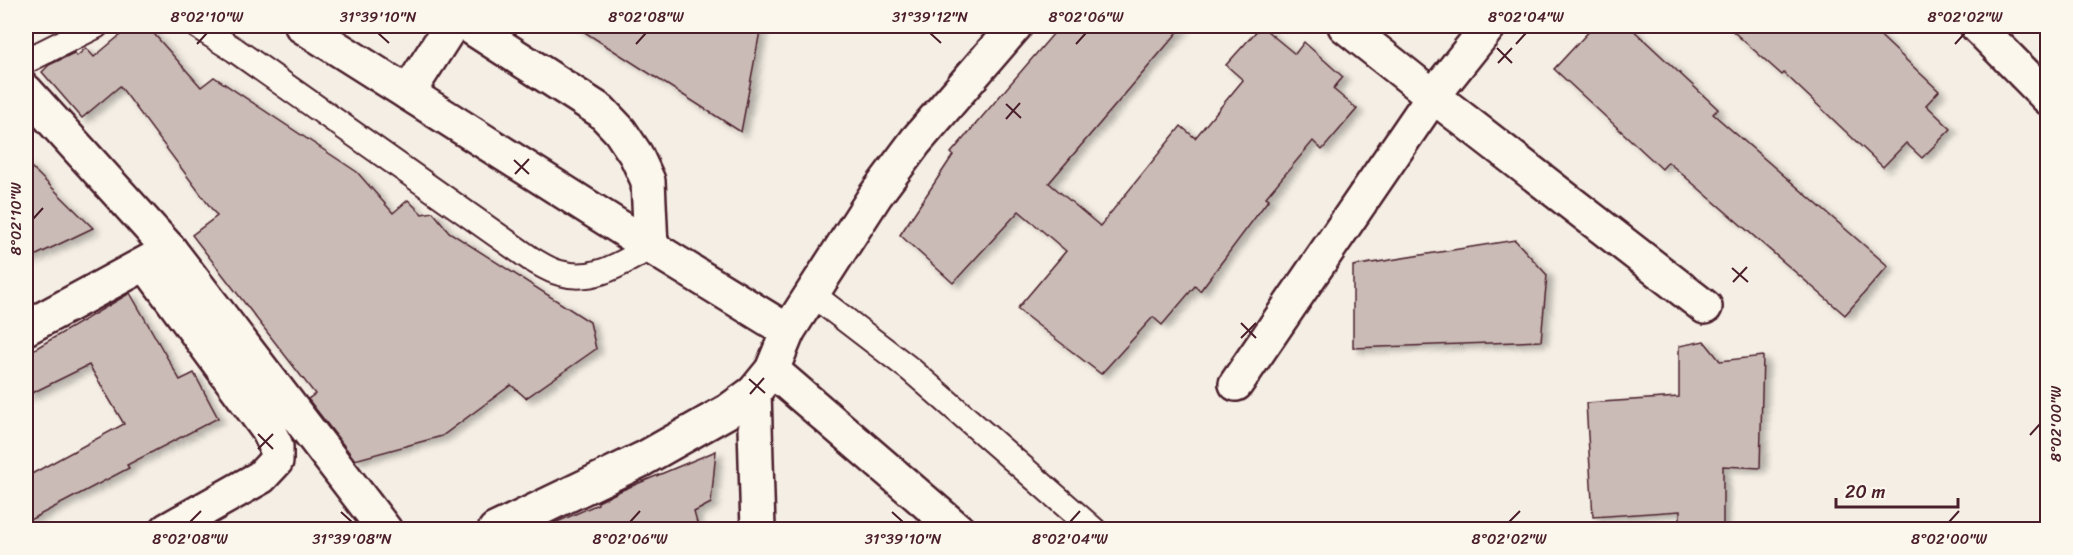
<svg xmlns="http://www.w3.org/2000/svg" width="2073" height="555" font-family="Sriracha,sans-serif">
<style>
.building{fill:#cabbb6;stroke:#4a1f2b;stroke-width:1.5;filter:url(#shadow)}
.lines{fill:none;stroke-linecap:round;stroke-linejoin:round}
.lane-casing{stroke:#4a1f2b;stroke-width:28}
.street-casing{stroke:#4a1f2b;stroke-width:38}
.lane{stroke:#fbf7ec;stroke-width:24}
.street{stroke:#fbf7ec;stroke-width:33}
.ticks{fill:none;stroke:#4a1f2b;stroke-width:2}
.neatline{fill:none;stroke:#4a1f2b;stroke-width:2}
.ticks-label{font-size:15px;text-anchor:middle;fill:#4a1f2b}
</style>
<defs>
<filter id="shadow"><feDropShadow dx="6" dy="4" stdDeviation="3" flood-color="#0004"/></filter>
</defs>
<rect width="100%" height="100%" fill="#f4eee4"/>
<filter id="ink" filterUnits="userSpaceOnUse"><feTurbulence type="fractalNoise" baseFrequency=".0167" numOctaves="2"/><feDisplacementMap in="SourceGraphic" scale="12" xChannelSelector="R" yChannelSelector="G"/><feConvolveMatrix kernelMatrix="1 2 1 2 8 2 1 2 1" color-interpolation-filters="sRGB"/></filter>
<g filter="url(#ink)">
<g class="building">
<polygon points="131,26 147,26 201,87 214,77 357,172 393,213 408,200 422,214 433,212 449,232 590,322 596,349 526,398 511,385 442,436 355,460 308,399 315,394 192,235 217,216 120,86 82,118 42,72 49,65 74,53 77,56 86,48 94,57"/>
<polygon points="575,26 761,26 741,132"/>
<polygon points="1060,26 1183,26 1049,183 1100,226 1181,126 1195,138 1243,80 1226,65 1261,26 1295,54 1304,42 1343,77 1333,89 1357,109 1322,150 1313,141 1266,197 1269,199 1200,291 1195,286 1162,325 1153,317 1101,374 1017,309 1066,251 1019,211 953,283 900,235 953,155 951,153"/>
<polygon points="1594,26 1629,26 1718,109 1713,114 1888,266 1845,315 1668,162 1662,169 1554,69"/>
<polygon points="1727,26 1870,26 1939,91 1926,105 1951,129 1922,158 1906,143 1883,167 1784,73 1782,75"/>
<polygon points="26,162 93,228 26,260"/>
<polygon points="1515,240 1547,275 1541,341 1353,348 1353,266"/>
<polygon points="130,293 180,380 194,373 218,418 127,465 129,468 26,522 26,477 124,424 89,365 26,396 26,354"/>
<polygon points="1704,341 1720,361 1763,356 1760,468 1723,466 1723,530 1680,530 1680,511 1593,517 1586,403 1679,397 1679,346"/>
<polygon points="716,451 711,503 694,512 699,530 539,530 598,504 598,502 620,491"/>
</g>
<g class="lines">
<defs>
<g id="lane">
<path d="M197 26 235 50 531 259C540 264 550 271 560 273 594 283 622 263 651 247"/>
<polyline points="26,61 96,26"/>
<polyline points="812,294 911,370 1094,530"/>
</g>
<g id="street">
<polyline points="302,26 651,247 788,331"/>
<polyline points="469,26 601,111 620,131 636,155 648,181 651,247"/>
<polyline points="1345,26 1433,96 1705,307"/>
<polyline points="1977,26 2048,98"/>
<polyline points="26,91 170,250"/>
<polyline points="408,93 451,26"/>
<polyline points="146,264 268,430 276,446 276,461 261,477 167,530"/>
<polyline points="26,328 170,250 385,530"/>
<polyline points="772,370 958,530"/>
<polyline points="1236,384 1433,96 1489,26"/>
<polyline points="754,392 758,530"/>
<polyline points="495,530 643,459 728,411 754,392 772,370 788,331 875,196 916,141 1015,26"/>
</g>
</defs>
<use href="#lane" class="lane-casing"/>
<use href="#street" class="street-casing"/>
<use href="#lane" class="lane"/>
<use href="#street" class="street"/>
</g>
</g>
<path class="ticks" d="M378 33 389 43M930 33 941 43M197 44 207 33M636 44 646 33M1076 44 1086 33M1516 44 1526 33M1955 44 1965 33M1497 48 1512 63M1498 63 1512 48M1006 104 1021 118M1006 119 1020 103M514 160 529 174M515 174 529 159M33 219 43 208M1732 268 1748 282M1733 282 1747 267M1241 323 1256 338M1241 338 1256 323M749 379 765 393M750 394 764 378M258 434 273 449M2030 435 2040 424M258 449 273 434M341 512 352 522M892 512 903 522M190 522 201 511M630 522 640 511M1070 522 1080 511M1509 522 1520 511M1949 522 1959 511"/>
<rect width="2073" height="555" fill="none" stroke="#fbf7ec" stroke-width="66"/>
<path d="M1836 498v9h122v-9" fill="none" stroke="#4a1f2b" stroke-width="3"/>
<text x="1845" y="498" font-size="18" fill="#4a1f2b" stroke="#fbf7ec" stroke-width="4.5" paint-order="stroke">20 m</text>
<rect x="33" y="33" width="2007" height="489" class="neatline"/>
<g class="ticks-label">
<text x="207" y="22">8°02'10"W</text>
<text x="378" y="22">31°39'10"N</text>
<text x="646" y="22">8°02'08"W</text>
<text x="930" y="22">31°39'12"N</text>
<text x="1086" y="22">8°02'06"W</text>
<text x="1526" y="22">8°02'04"W</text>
<text x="1965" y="22">8°02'02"W</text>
<text transform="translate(16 219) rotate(-90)" y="5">8°02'10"W</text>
<text transform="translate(2056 424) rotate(-90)" y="5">8°02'00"W</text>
<text x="190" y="544">8°02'08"W</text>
<text x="352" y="544">31°39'08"N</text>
<text x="630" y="544">8°02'06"W</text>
<text x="903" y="544">31°39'10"N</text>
<text x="1070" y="544">8°02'04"W</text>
<text x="1509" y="544">8°02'02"W</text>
<text x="1949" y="544">8°02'00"W</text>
</g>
</svg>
